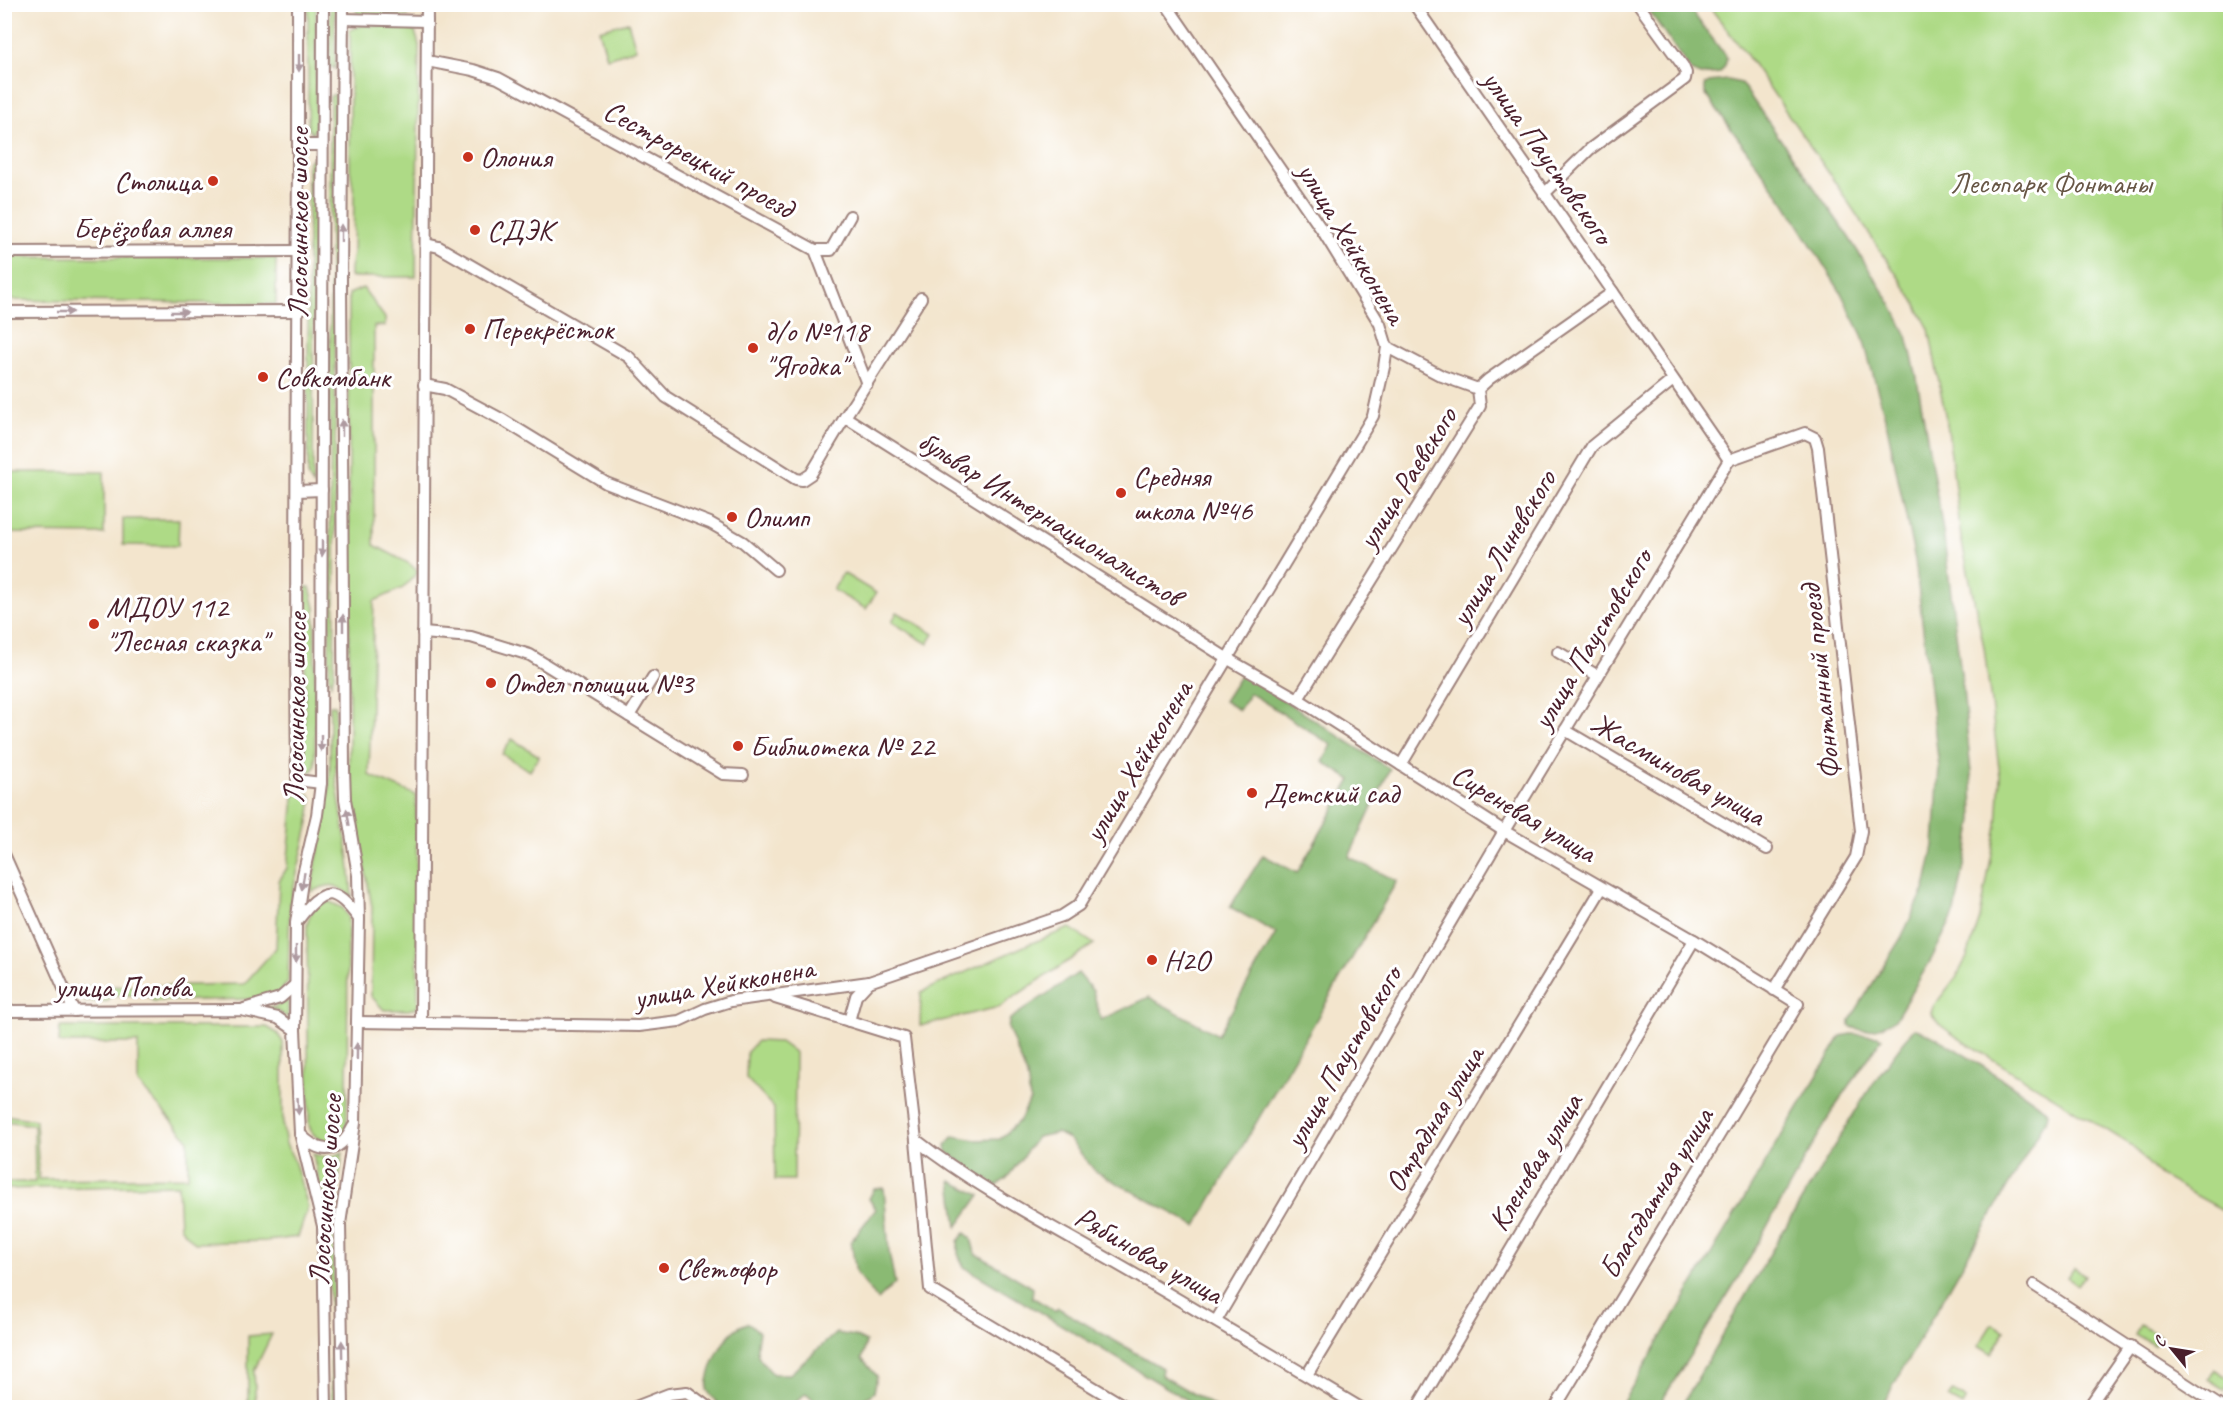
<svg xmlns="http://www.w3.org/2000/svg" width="2235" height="1412" font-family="Caveat,sans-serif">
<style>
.green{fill:#aeda86;stroke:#7c7c58;stroke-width:1.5}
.forest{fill:#8aba73;stroke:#6a6c4f;stroke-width:1.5}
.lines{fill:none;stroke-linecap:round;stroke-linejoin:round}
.minor-casing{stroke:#9e827c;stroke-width:14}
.minor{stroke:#fff;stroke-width:10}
.oneway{fill:#ae9aa0}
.poi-dot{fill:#c8321e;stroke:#fff;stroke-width:2}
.labels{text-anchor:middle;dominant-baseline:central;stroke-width:6;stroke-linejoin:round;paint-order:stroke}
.poi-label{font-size:30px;fill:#4a1f2b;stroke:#fff;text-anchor:start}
.street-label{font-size:30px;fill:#4a1f2b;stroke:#fff}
.park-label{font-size:30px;fill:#685746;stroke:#fff}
</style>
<rect width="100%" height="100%" fill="#fff"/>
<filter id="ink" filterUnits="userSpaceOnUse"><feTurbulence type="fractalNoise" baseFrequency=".0167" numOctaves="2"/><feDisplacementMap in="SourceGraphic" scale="12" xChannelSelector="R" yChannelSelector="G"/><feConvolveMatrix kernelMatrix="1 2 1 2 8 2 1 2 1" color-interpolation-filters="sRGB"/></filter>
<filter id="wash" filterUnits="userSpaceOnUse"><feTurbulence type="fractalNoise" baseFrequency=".008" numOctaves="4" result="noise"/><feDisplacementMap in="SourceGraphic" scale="24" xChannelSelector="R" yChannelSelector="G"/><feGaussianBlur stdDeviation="1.35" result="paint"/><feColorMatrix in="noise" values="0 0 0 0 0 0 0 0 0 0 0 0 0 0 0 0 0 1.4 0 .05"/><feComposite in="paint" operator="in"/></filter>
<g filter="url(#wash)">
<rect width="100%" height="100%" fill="#f3e5cd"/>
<g class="green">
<polygon points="308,5 316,5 316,124 313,135 308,128"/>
<polygon points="330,5 335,5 335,69 330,66"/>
<polygon points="353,5 416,5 415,10 407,16 358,14"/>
<polygon points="1708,5 2230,5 2230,1214 2160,1176 2131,1145 1955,1036 1939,1024 1931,1013 1933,1007 1957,976 1967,957 1980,918 1997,826 2000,776 1984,647 1961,538 1948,430 1929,329 1913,299 1824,166 1746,54"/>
<polygon points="628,22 636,49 607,58 599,30"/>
<polygon points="362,25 408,27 415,31 419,45 416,277 350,277 350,268 353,254 354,193 350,169 350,30"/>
<polygon points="5,36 12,47 9,63 5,67"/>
<path d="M335 94C334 287 337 481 334 674L331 684 329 676C332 483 329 289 330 96Z"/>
<polygon points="311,158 314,162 313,485 308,477 308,163"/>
<polygon points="5,257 276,258 276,304 5,300"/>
<polygon points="363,288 385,318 385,326 374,326 374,545 410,564 418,572 403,588 374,601 369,775 416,795 418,1005 416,1008 408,1010 384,1010 371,996 372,907 349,780 349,294"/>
<polygon points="5,472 104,472 104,534 5,533"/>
<polygon points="123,519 179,519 178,546 123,545"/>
<polygon points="843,573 876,593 866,609 833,590"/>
<polygon points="306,587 310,587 315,608 315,766 312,771 307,771 304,766"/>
<polygon points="897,612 934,634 928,644 892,622"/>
<path d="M330 705H335L336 779 349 859 352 897C335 883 331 882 311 892 315 860 325 829 328 797 332 767 329 735 330 705Z"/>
<polygon points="512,739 539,756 530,771 502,754"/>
<polygon points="303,790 312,798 309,822 290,903 288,982 278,994 258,999 153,1001 146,995 112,995 108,1001 85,1002 83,987 244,984 276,948 279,881 287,868 294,797"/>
<path d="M330 902 343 908 348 917 347 1123C343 1144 314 1147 309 1125L307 925C310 912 315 902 330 902Z"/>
<polygon points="1070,928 1094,944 999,1007 920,1026 921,992 1029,944"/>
<polygon points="288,1000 288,1018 276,1010 256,1009 275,1007"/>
<polygon points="60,1027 267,1027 277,1033 283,1042 283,1128 286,1144 294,1160 308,1207 298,1237 267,1241 195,1243 180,1227 178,1185 5,1189 5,1182 35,1182 34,1125 5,1121 5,1115 36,1120 39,1179 188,1177 188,1139 138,1083 138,1043 59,1043"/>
<polygon points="757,1041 780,1042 795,1053 794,1180 775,1180 774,1108 746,1078 747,1052"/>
<path d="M343 1152 333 1224 337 1407 332 1408 328 1225 313 1154C325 1158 332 1158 343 1152Z"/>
<polygon points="2074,1268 2085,1275 2078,1285 2067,1278"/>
<polygon points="1992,1324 2005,1331 1991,1354 1978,1346"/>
<polygon points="2140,1325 2160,1336 2154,1345 2135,1334"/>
<polygon points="272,1334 254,1371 256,1407 248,1407 248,1336"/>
<polygon points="2214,1369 2230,1379 2225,1390 2208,1379"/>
<polygon points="1953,1391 1966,1399 1962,1406 1948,1398"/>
</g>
<g class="forest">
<polygon points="1645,5 1687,5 1727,58 1725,66 1720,73 1700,75 1691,71"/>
<path d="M1727 80 1741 83 1848 236 1891 304 1907 336 1916 373 1943 531 1963 689 1972 784 1973 820 1955 912 1932 958 1896 1018C1884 1029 1865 1034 1850 1026V1020L1901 938 1925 888 1934 846 1939 767 1915 560 1886 421 1862 335 1840 291 1785 203 1705 93V85L1709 82Z"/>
<polygon points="1242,673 1390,769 1349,857 1397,881 1196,1226 1095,1171 1069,1139 1057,1133 1037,1137 1007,1178 996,1186 947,1152 946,1145 954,1136 976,1140 1000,1139 1020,1120 1030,1100 1027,1076 1008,1028 1010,1019 1078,973 1093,991 1101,1020 1149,997 1218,1035 1276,933 1230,907 1263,855 1297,873 1351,780 1323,762 1332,745 1250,693 1239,710 1224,701"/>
<path d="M1914 1029C1929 1028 2033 1099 2048 1112L2047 1118 1881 1407H1681C1727 1328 1772 1248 1820 1170 1849 1121 1877 1073 1914 1029Z"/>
<polygon points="1851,1034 1878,1036 1882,1038 1831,1113 1738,1278 1658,1407 1620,1407 1841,1036"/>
<polygon points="951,1181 980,1195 957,1227"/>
<polygon points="884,1188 889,1252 895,1283 878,1300 856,1273 851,1241 876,1209 869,1199 874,1189"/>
<polygon points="965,1233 971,1238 975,1253 1033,1288 1032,1297 1055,1311 1058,1308 1162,1368 1161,1375 1216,1407 1199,1407 964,1267 958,1254 958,1241"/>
<path d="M749 1323 759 1332C754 1355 757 1357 773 1374H790L836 1333 854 1336 866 1342 862 1359 877 1376 874 1392 854 1407H821L806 1393 791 1407H720L707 1390C708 1368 725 1327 749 1323Z"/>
</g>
</g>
<g filter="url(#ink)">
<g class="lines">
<defs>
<g id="minor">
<path d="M298 4C299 263 294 521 297 780L321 783"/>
<polyline points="323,4 321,783 317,815 303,875 296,923 295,1030 300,1133 323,1226 326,1408"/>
<polyline points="343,4 341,282 344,770 345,799 358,875 359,920 355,1123 340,1224 343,1408"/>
<polyline points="1414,4 1729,460"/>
<polyline points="343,19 427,21"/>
<polyline points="427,61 473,70 498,78 815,250 867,384"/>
<polyline points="299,145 322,145"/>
<polyline points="1544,194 1590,149 1685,79 1686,73 1683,66 1638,4"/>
<polyline points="426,244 439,247 629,357 666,397 796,479 802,480 811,474 845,417"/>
<polyline points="815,250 831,250 850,216"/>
<polyline points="4,252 299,251"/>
<polyline points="921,298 845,417 1228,659 1298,699 1504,831 1694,940 1798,1004 1555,1408"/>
<polyline points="4,312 299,311"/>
<polyline points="1387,347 1442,376 1478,389"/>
<polyline points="424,385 445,389 503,420 606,483 710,523 743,542 776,570"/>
<polyline points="1729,460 1805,433 1815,438 1818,448 1861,831 1856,857 1774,990"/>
<polyline points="297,491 322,490"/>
<polyline points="423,633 471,637 530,655 723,774 743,775"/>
<polyline points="1558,652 1598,676"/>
<polyline points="1298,699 1480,406 1478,389 1489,379 1613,292"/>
<polyline points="629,716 653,677"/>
<polyline points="1565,730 1767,849"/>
<polyline points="1401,765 1592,446 1673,380"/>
<polyline points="4,854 74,1011"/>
<path d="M298 920C323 887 334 885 359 919"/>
<polyline points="775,998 904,1038 916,1140 930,1289 1128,1408"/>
<polyline points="244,1009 280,998 295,985"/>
<polyline points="4,1011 241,1010 278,1018 295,1030"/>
<polyline points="849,1021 856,996 869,982"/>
<polyline points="357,1022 639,1026 679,1021 705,1009 731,1001 869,982 1062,916 1079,905 1373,416 1384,367 1387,347 1380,324 1324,233 1166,4"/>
<polyline points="421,1023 427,4"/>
<path d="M300 1134C320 1155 339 1155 353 1127"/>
<path d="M916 1140C976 1187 1044 1222 1110 1260 1194 1308 1277 1358 1361 1408"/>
<polyline points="2034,1285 2223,1408"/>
<polyline points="1216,1321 1504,831 1729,460"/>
<polyline points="1307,1375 1602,888"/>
<polyline points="633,1408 669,1394 687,1392 709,1408"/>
<polyline points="1417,1408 1694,940"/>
<polyline points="2088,1408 2131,1346"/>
</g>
</defs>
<use href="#minor" class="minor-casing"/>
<use href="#minor" class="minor"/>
</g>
<defs><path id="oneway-solid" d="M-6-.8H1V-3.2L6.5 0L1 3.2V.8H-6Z" transform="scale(1.5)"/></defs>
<g class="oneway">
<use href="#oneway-solid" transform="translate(299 63) rotate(90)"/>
<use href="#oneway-solid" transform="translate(341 233) rotate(-90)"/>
<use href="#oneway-solid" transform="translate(65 312)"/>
<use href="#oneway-solid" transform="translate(179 312)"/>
<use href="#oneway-solid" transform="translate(342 428) rotate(-90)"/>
<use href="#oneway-solid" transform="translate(322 548) rotate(90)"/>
<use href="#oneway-solid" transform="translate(343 623) rotate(-90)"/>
<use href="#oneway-solid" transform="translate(321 743) rotate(90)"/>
<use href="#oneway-solid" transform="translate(348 817) rotate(-100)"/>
<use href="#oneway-solid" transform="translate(303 881) rotate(100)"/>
<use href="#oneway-solid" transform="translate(296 954) rotate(90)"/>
<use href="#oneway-solid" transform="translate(357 1051) rotate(-89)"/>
<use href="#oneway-solid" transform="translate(298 1106) rotate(87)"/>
<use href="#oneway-solid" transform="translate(342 1349) rotate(-91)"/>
</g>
</g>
<g class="poi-dot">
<circle cx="468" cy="157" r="6"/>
<circle cx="213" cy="181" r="6"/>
<circle cx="475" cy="230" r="6"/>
<circle cx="470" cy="329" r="6"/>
<circle cx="753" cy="348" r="6"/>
<circle cx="263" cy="377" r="6"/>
<circle cx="1121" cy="493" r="6"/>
<circle cx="732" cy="517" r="6"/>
<circle cx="94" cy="624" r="6"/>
<circle cx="491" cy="683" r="6"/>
<circle cx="738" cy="746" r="6"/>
<circle cx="1252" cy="793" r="6"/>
<circle cx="1152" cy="960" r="6"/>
<circle cx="664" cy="1268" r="6"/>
</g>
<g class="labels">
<g class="poi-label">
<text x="480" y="157">Олония</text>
<text x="201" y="181" text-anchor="end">Столица</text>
<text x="487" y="230">СДЭК</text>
<text x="482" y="329">Перекрёсток</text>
<text x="765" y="331">д/о №118<tspan x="765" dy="34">"Ягодка"</tspan></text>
<text x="275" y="377">Совкомбанк</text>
<text x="1133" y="476">Средняя<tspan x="1133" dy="34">школа №46</tspan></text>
<text x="744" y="517">Олимп</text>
<text x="106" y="607">МДОУ 112<tspan x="106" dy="34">"Лесная сказка"</tspan></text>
<text x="503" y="683">Отдел полиции №3</text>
<text x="750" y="746">Библиотека № 22</text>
<text x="1264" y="793">Детский сад</text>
<text x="1164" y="960">H2O</text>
<text x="676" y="1268">Светофор</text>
</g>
<g class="street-label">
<text transform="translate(1548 157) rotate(55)">улица Паустовского</text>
<text transform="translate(699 159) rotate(29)">Сестрорецкий проезд</text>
<text transform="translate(298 223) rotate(-90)">Лососинское шоссе</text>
<text x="152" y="228">Берёзовая аллея</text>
<text transform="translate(1352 243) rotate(59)">улица Хейкконена</text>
<text transform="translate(1407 478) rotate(-58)">улица Раевского</text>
<text transform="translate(1050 518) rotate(32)">бульвар Интернационалистов</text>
<text transform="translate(1503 548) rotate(-59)">улица Линевского</text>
<text transform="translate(1592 639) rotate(-59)">улица Паустовского</text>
<text transform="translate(1820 682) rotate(-96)">Фонтанный проезд</text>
<text transform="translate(295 708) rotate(-89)">Лососинское шоссе</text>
<text transform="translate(1138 761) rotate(-59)">улица Хейкконена</text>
<text transform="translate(1678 769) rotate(30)">Жасминовая улица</text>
<text transform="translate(1524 813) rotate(31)">Сиреневая улица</text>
<text transform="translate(724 983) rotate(-10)">улица Хейкконена</text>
<text x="123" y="987">улица Попова</text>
<text transform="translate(1343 1057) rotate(-60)">улица Паустовского</text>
<text transform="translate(1434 1119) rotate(-59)">Отрадная улица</text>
<text transform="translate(1535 1162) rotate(-59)">Кленовая улица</text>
<text transform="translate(325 1190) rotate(-86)">Лососинское шоссе</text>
<text transform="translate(1656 1193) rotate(-59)">Благодатная улица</text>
<text transform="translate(1149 1255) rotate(30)">Рябиновая улица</text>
</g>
<g class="park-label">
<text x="2051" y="183">Лесопарк Фонтаны</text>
</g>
</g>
<rect width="2235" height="1412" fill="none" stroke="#fff" stroke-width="24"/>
<g transform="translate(2172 1349) rotate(300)" stroke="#ffffff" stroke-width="4.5" paint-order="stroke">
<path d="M0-4.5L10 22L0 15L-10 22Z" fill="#4a1f2b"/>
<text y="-9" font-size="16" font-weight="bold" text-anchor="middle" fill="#4a1f2b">С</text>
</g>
</svg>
